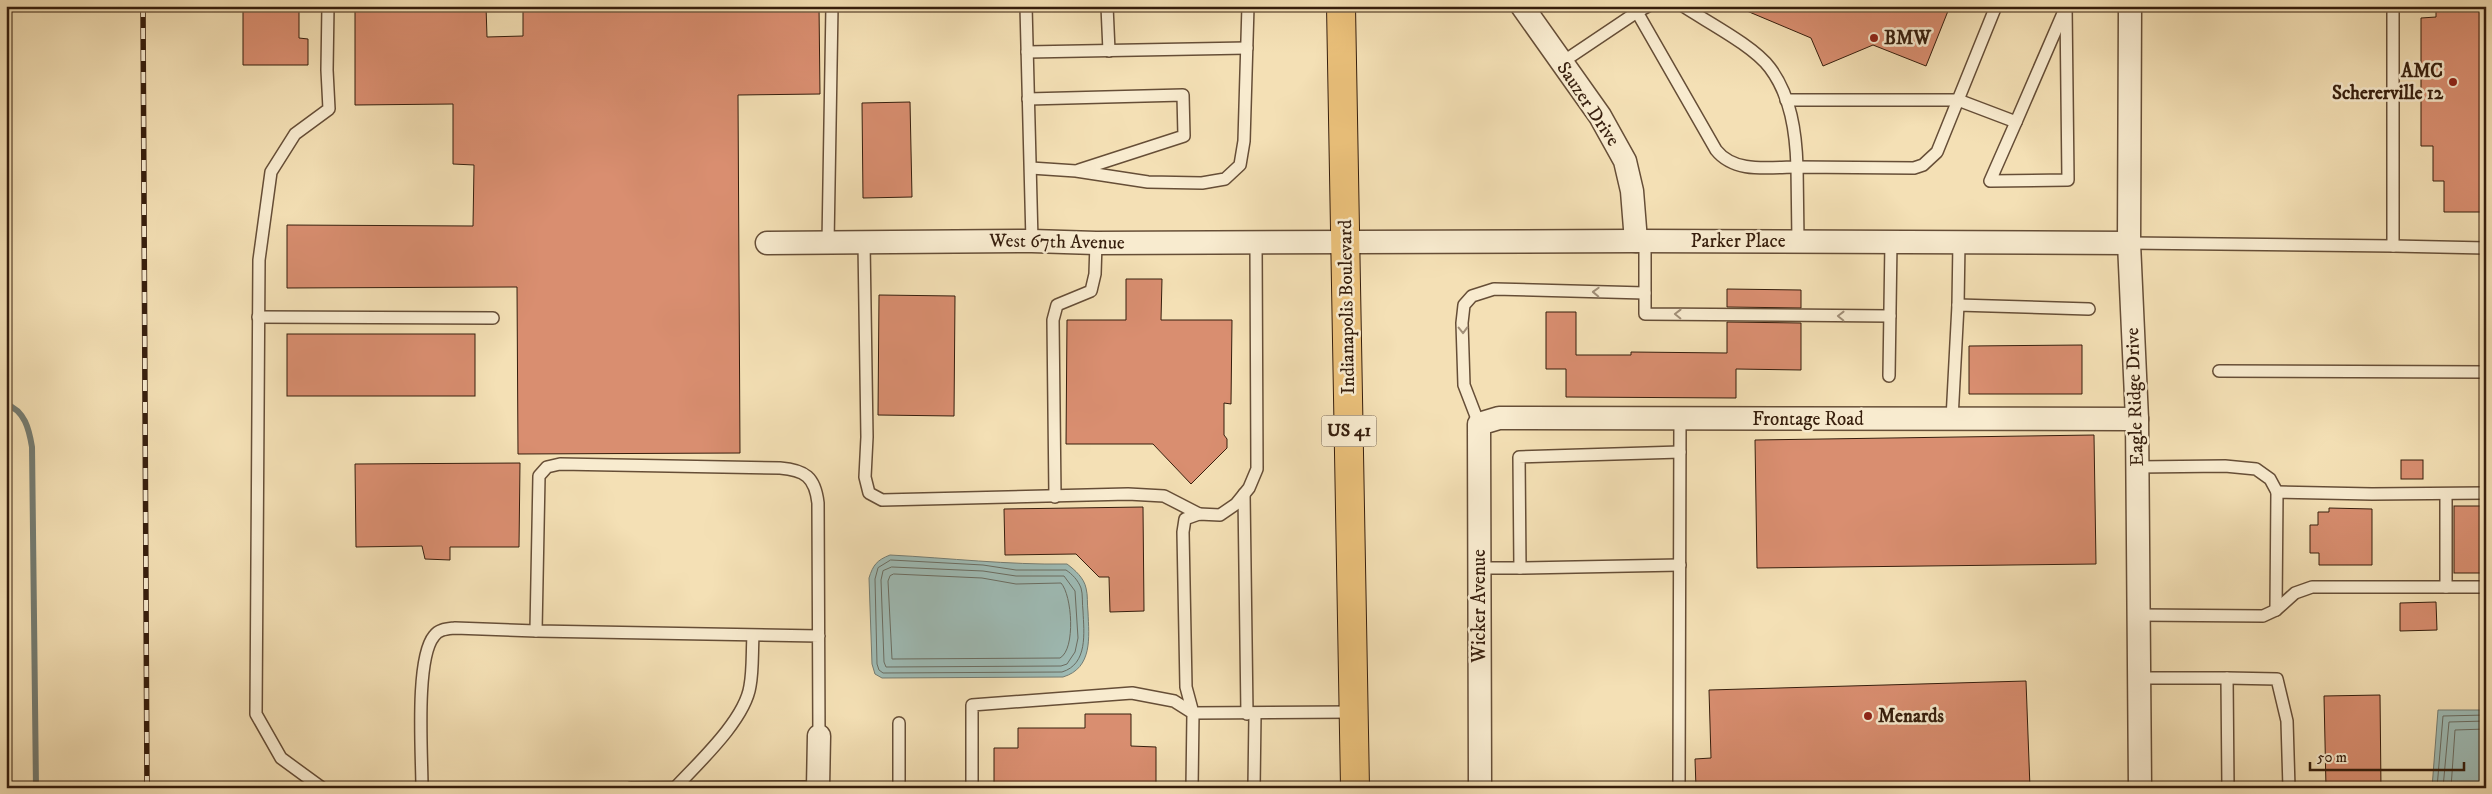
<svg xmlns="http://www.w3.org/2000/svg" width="2492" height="794" font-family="'IM FELL DW Pica',serif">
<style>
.water{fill:#9ebbb5;stroke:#747c72}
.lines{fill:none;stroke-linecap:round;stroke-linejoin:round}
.shore{stroke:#6a6c61;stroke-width:1}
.stream{stroke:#747c72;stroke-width:6}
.building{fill:#d98e70;stroke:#361e0d}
.service-casing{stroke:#664e37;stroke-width:14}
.minor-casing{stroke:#664e37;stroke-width:25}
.trunk-casing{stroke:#361e0d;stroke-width:30}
.service{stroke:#f8ebcf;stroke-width:11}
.minor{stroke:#f8ebcf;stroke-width:22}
.trunk{stroke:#eac07a;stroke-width:28}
.rail-casing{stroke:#361e0d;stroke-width:5.5}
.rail{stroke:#f8ebcf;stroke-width:4;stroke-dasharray:11;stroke-linecap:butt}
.oneway{stroke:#a18f78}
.poi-dot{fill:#8f2418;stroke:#f8ebcf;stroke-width:2}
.labels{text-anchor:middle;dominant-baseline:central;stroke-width:5;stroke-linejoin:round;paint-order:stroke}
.shield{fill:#f8ebcf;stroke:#705c47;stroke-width:1}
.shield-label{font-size:18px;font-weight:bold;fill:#361e0d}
.poi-label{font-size:19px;font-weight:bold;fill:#361e0d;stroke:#f8ebcf;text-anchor:start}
.street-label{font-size:19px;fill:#361e0d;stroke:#f8ebcf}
</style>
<rect width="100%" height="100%" fill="#f4e0b5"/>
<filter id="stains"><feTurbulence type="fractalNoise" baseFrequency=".004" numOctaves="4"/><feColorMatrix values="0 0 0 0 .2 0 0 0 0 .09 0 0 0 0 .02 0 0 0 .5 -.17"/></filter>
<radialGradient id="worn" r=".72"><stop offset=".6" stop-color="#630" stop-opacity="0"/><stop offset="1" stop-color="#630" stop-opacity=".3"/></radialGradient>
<g class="water">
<path d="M890 555C949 558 1008 565 1067 564 1075 570 1084 578 1086 588 1088 595 1087 604 1088 612 1089 637 1093 668 1063 677L882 678 875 674 872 664 869 578C873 565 877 560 890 555Z"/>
<polygon points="2438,710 2486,710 2486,788 2432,788"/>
</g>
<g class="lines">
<g class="shore">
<path d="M891 560 983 565 1016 570H1066C1072 574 1078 580 1081 588 1083 594 1082 604 1083 611 1084 633 1088 664 1062 672L883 673 879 670 877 664 875 579 878 568Z"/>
<polygon points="892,567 983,571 1016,576 1064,576 1075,591 1078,638 1075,652 1067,664 1061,666 886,667 884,662 881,580 883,571"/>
<path d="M894 574 982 578 1016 584 1061 583C1072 595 1076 649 1060 658L892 659 888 581 890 576Z"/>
<polyline points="2437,788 2443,716 2486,715"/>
<polyline points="2443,788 2449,722 2486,721"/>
<polyline points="2451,788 2455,730 2486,729"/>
</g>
<path class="stream" d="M6 404C25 411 29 429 32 447L36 788"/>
</g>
<g class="building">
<polygon points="243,6 299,6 299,38 308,39 308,65 243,65"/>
<polygon points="355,6 486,6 487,37 523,36 523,6 819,6 820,94 738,95 740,453 518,454 517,287 287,288 287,225 473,226 474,165 453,164 453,104 355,105"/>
<polygon points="1735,6 1950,6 1926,66 1873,45 1823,66 1811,38"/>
<polygon points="2436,6 2486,6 2486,212 2444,212 2444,181 2433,181 2433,146 2421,146 2421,18 2436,17"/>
<polygon points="910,102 912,197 863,198 862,103"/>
<polygon points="1126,279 1162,279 1161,320 1232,320 1231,404 1224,403 1224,435 1227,439 1227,448 1191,484 1153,444 1066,444 1067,320 1126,320"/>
<polygon points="1727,289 1801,290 1801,308 1727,307"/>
<polygon points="879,295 955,296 954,416 878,415"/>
<polygon points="1546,312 1576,312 1576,355 1631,355 1631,352 1727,353 1727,322 1801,323 1801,370 1736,369 1736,398 1566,397 1566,369 1546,369"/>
<rect x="287" y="334" width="188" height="62"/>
<polygon points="2082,345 2082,394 1969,394 1969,346"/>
<polygon points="2094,435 2096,564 1757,568 1755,440"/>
<rect x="2401" y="460" width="22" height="19"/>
<polygon points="520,463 519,547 450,547 450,560 425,559 422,546 356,547 355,464"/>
<rect x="2454" y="506" width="32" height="67"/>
<polygon points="1143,507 1144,611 1110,612 1109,577 1099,577 1076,554 1005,555 1004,509"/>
<polygon points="2329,508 2372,509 2372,565 2319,565 2319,553 2310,553 2310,525 2318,525 2318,512 2329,512"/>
<polygon points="2436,602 2437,630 2400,631 2400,603"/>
<polygon points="2026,681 2030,788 1696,788 1695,759 1711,758 1709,690"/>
<polygon points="2380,695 2381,788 2326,788 2324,696"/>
<polygon points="1085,714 1131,714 1131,746 1156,747 1156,788 994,788 994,748 1018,748 1018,728 1085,728"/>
</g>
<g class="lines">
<defs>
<g id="service">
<polyline points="1026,6 1032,241"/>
<polyline points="1107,6 1109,51"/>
<path d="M1648 6 1637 12 1716 150C1735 174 1770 167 1797 167 1796 133 1791 96 1770 68 1754 46 1707 22 1683 6"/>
<polyline points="1027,52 1247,48"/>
<polyline points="1561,63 1637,12 1634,6"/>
<polyline points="1028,99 1183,95 1184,136 1079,170"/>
<polyline points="1786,100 1958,100 2016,122 1990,181 2068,180 2066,6"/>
<polyline points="2016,122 2064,11"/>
<polyline points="1031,168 1076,171 1148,182 1202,183 1225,179 1240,165 1244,141 1248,6"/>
<polyline points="1645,241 1645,314 1890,316"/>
<polyline points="1798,241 1797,167 1914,168 1923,165 1937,152 1996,6"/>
<polyline points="828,243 832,6"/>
<polyline points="864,243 867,437 865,477 869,493 882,500 1128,494 1164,496 1199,514"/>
<polyline points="1256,243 1257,469 1249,488 1236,504 1220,515 1199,514 1185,519 1183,532 1186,687 1193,713 1354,712"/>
<polyline points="2129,243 2393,246 2393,6"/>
<polyline points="2393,246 2486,248"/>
<polyline points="1958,305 1959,242"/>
<polyline points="258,317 493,318"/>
<polyline points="2219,371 2486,372"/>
<polyline points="1889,376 1891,242"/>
<polyline points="1952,419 1958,305 2089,309"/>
<polyline points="1479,424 1464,385 1462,323 1464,305 1472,296 1494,289 1645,293"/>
<polyline points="2138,467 2225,466 2256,469 2270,479 2277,492"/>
<polyline points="1244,494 1247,714"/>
<polyline points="2446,494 2446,587"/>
<polyline points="1055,497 1053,320 1057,305 1091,291 1095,274 1096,243"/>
<polyline points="1479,568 1520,568 1519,457 1680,452"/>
<polyline points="1520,568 1680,565"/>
<polyline points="2276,610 2277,492 2372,494 2486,493"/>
<polyline points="2139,615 2263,616 2276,610 2295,593 2312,587 2486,587"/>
<path d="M819 636 536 631 539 476 547 467 560 464 780 468C805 470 815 477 818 503 818 580 819 658 819 736"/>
<polyline points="2139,678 2227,678 2228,788"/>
<polyline points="2227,678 2277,679 2287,721 2289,788"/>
<polyline points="899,723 899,788"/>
<polyline points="322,788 281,758 256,714 259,260 271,172 295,134 329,109 327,70 328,6"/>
<path d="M422 788C422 755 415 659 434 636 439 629 447 629 455 628L536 631"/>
<polyline points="631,788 818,787"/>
<path d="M675 788C698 763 745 720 750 686 753 670 752 652 753 636"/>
<polyline points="972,788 972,705 1132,693 1174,701 1193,713 1192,788"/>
<polyline points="1254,788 1255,714"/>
<polyline points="1679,788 1680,418"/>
</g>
<g id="minor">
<polyline points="1522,6 1600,116 1625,161 1632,191 1636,241"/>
<polyline points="2130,6 2129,243 2137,419 2140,788"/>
<polyline points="767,243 1032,241 1096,243 1636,241 2129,243"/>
<polyline points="818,788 819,736"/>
<polyline points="1480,788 1479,424 1499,418 2137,419"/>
</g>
<polyline id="trunk" points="1341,6 1355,788"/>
</defs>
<use href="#service" class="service-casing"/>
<use href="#minor" class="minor-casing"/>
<use href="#trunk" class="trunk-casing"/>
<use href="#service" class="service"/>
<use href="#minor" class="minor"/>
<use href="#trunk" class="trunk"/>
<defs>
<polyline id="rail" points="143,6 147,788"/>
</defs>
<use href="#rail" class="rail-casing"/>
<use href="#rail" class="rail"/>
</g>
<defs><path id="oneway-chevron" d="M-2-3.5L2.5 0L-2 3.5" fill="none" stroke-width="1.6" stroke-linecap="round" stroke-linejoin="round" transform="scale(1.25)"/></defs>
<g class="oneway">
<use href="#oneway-chevron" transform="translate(1596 292) rotate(-178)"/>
<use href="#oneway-chevron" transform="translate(1678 314) rotate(-179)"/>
<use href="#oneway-chevron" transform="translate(1841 316) rotate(-179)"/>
<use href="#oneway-chevron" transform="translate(1463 330) rotate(89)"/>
</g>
<g class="poi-dot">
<circle cx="1874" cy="38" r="5"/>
<circle cx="2453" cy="82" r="5"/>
<circle cx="1868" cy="716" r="5"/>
</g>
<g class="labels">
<rect class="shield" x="1321.5" y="415.5" width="55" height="31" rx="4"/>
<g class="shield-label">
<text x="1349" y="431">US 41</text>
</g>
<g class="poi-label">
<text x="1884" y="38">BMW</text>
<text x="2443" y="71" text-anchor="end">AMC<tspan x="2443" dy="22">Schererville 12</tspan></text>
<text x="1878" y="716">Menards</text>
</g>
<g class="street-label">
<text transform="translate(1588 104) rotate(56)">Sauzer Drive</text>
<text x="1738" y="241">Parker Place</text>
<text transform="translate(1057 242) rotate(1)">West 67th Avenue</text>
<text transform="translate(1347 307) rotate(-91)">Indianapolis Boulevard</text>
<text transform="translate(2135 397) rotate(-92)">Eagle Ridge Drive</text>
<text x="1808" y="419">Frontage Road</text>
<text transform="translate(1479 606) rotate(-90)">Wicker Avenue</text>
</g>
</g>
<rect width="2492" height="794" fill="none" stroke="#f4e0b5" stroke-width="25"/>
<rect x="8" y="8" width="2477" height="779" fill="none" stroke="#361e0d" stroke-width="2.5"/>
<rect x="12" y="12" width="2467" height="769" fill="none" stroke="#361e0d"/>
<path d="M2310 762v8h154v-8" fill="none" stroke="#361e0d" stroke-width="2.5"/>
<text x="2317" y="762" font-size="15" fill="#361e0d" stroke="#f8ebcf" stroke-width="4" paint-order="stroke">50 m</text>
<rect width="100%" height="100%" filter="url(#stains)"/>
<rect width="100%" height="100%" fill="url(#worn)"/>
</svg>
